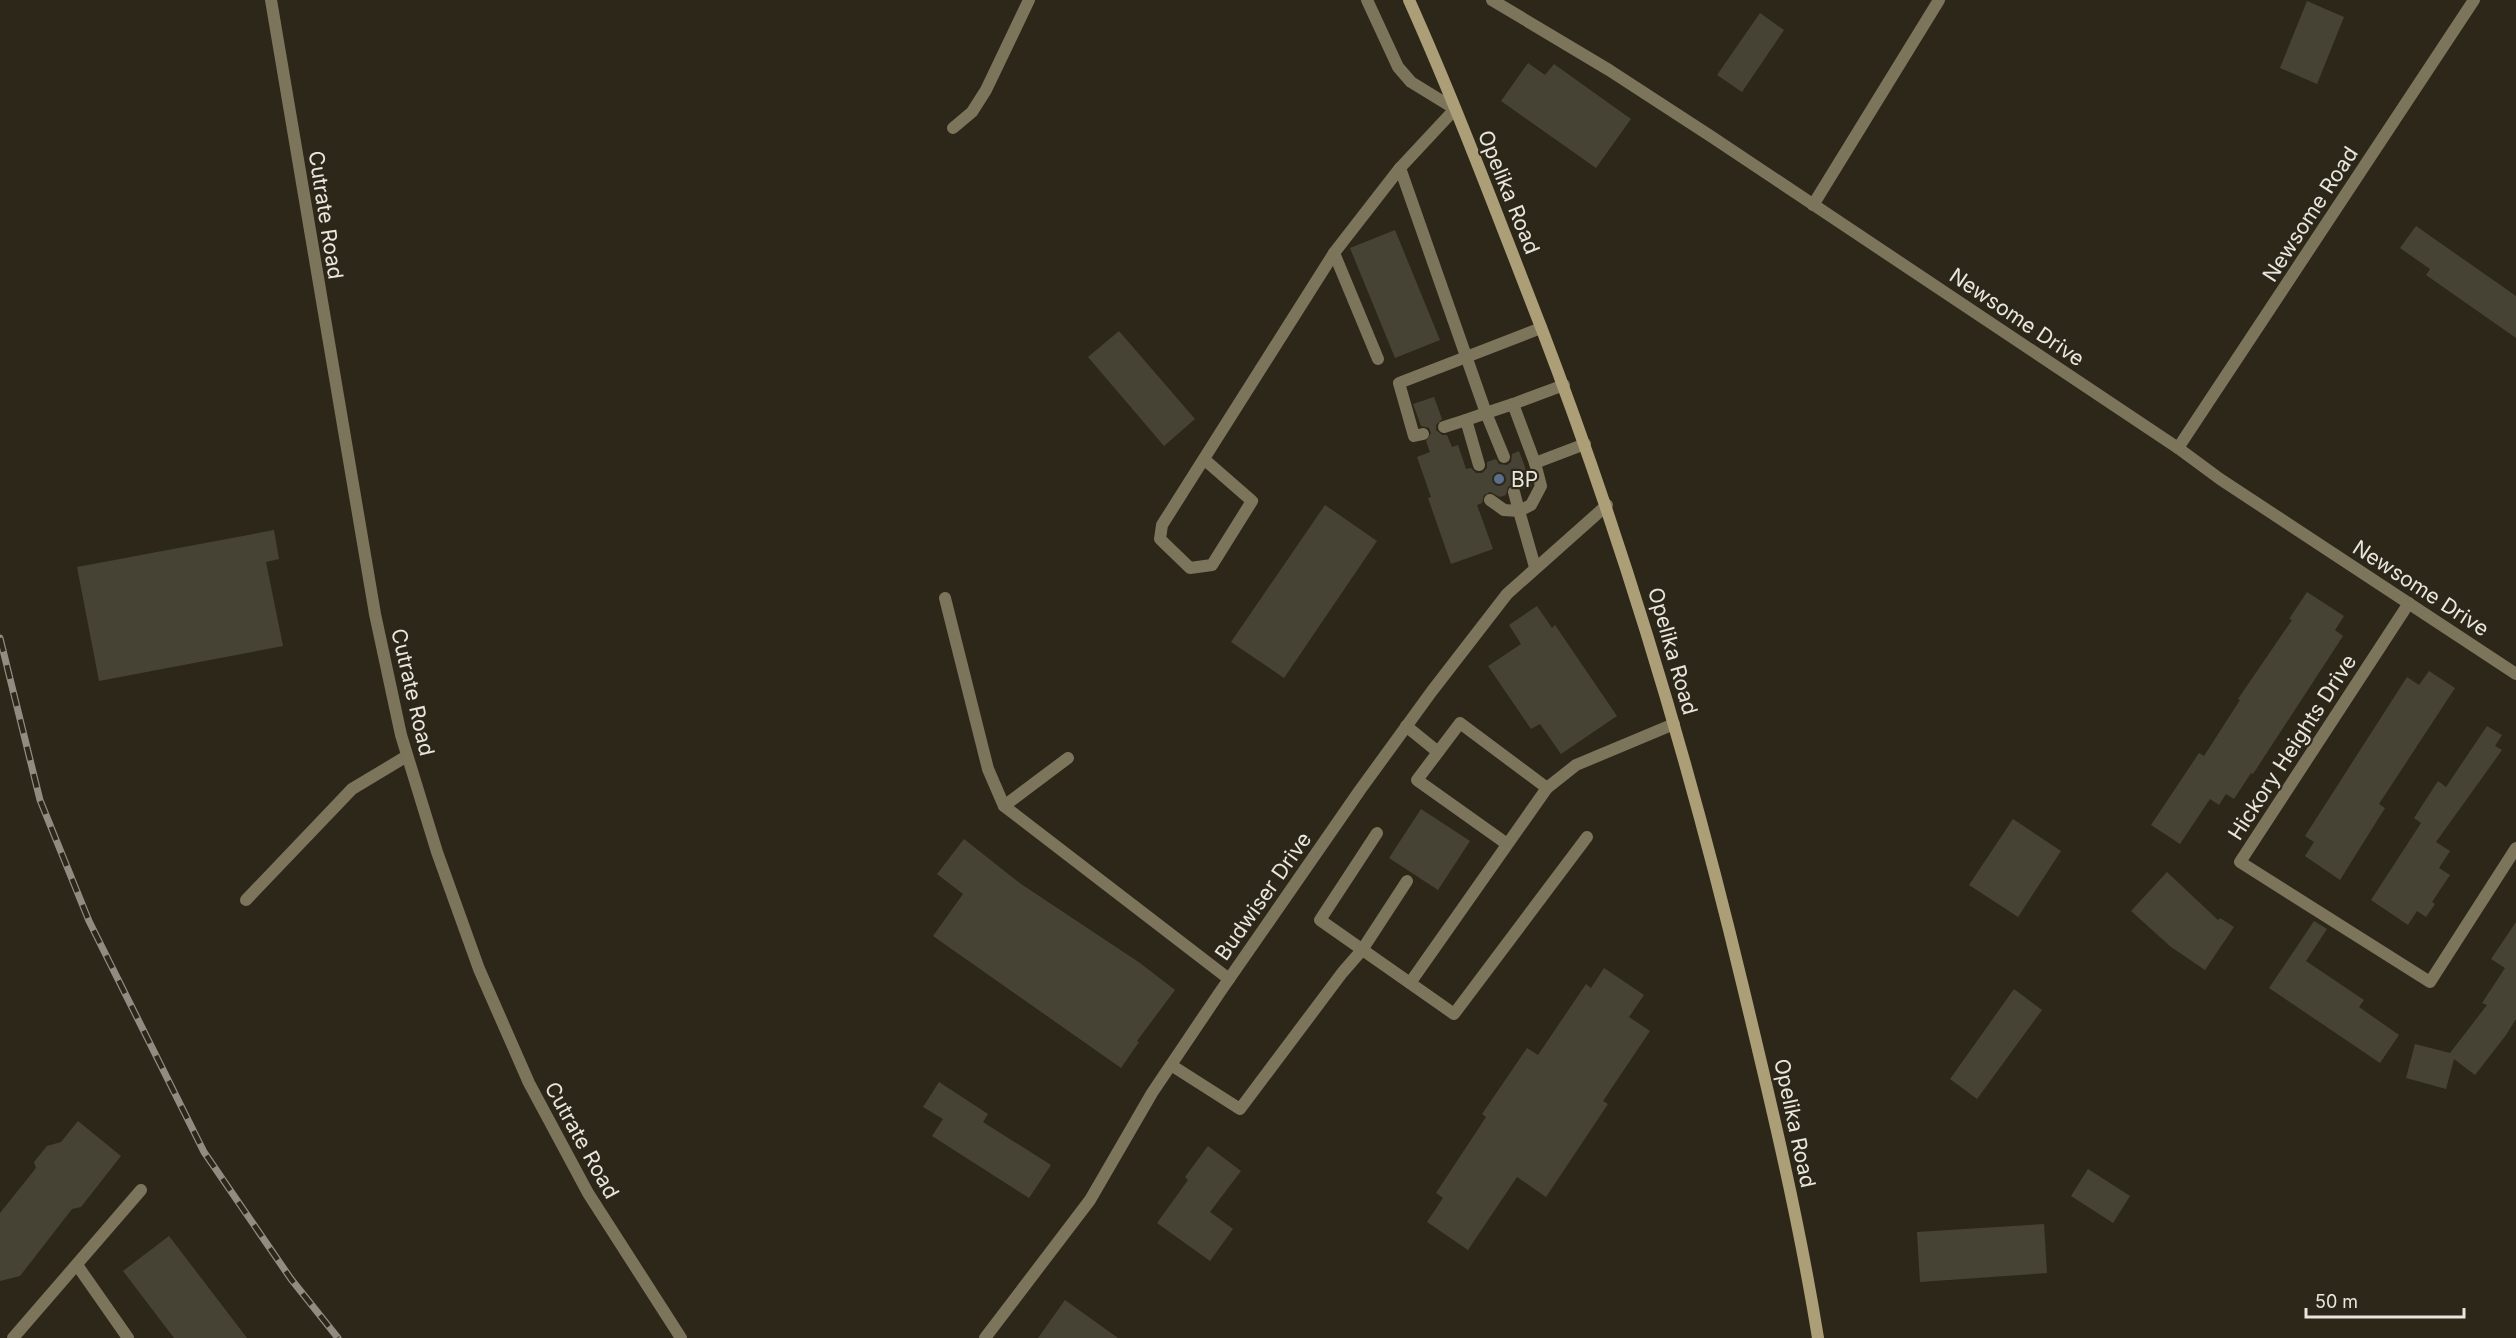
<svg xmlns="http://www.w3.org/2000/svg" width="2516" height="1338" font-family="Inter,sans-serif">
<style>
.building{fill:#474334}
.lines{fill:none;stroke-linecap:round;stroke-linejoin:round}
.service{stroke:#7c745b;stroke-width:12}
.minor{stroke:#7c745b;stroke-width:12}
.tertiary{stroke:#7c745b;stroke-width:12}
.secondary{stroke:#ac9f77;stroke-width:12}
.rail-casing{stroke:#908c81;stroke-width:7}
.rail{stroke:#2c2719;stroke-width:4.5;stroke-dasharray:14;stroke-linecap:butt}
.service-dot{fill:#5c6f8a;stroke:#2c2719;stroke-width:2}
.labels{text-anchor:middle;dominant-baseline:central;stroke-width:4.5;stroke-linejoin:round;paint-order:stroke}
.street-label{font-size:21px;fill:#e8e6dd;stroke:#2c2719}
.poi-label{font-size:21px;fill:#e8e6dd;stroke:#2c2719;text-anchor:start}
</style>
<rect width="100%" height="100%" fill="#2c2719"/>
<g class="building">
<polygon points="2307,1 2344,17 2317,84 2280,68"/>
<polygon points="1760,13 1784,30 1742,92 1717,75"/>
<polygon points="1528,63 1545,75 1554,64 1631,119 1596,168 1501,101"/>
<polygon points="2416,226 2516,296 2516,338 2426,275 2430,269 2400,248"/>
<polygon points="1395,230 1440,340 1395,358 1350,248"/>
<polygon points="1119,331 1195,419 1164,446 1088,357"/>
<polygon points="1434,397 1442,419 1436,425 1436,430 1442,435 1447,435 1452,447 1458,445 1466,469 1471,468 1476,473 1482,473 1487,468 1487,462 1496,459 1499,464 1507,465 1511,462 1512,454 1519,451 1532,486 1522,489 1517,484 1512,484 1508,487 1506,495 1500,497 1490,492 1484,495 1482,503 1477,505 1493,549 1451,564 1428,498 1431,497 1417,457 1430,452 1426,441 1431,433 1429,428 1421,426 1413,404"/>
<polygon points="1325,505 1377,541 1284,678 1231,642"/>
<polygon points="274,530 279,559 266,562 283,646 99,681 77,567"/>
<polygon points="2307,592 2344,616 2335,630 2343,636 2253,774 2251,773 2234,799 2226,794 2219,805 2210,799 2180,844 2151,825 2199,753 2204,756 2240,700 2238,699 2292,620 2289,619"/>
<polygon points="1537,606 1552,628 1555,625 1617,716 1561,754 1540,724 1531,729 1488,666 1521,644 1509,625"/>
<polygon points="2429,671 2455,688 2379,804 2385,808 2340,880 2305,856 2314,842 2305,836 2407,677 2419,685"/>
<polygon points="2487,726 2502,735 2495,746 2502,750 2436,842 2450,851 2439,868 2450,875 2432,902 2435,904 2426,917 2417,911 2408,925 2371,900 2421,823 2414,818 2438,781 2446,787"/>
<polygon points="1421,809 1470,841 1438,890 1389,858"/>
<polygon points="2013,819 2061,851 2018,917 1969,885"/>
<polygon points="964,839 1021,884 1140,963 1175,990 1137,1041 1139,1042 1121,1068 933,936 963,894 937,874"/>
<polygon points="2167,872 2218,920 2220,918 2234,927 2205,970 2171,947 2131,911"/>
<polygon points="2314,921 2327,929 2306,961 2364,1000 2359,1007 2399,1035 2380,1063 2269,988"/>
<polygon points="2516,922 2516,1019 2506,1035 2475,1075 2454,1059 2446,1089 2406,1078 2415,1044 2450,1053 2487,1005 2482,1003 2505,968 2491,959"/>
<polygon points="1604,968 1644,995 1629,1017 1650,1031 1603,1101 1608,1104 1546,1197 1517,1177 1468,1250 1427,1222 1443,1198 1436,1193 1486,1117 1482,1114 1527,1048 1538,1055 1586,984 1591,988"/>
<polygon points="2014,989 2042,1010 1977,1099 1950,1079"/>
<polygon points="939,1082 988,1114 983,1122 1051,1165 1029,1198 932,1136 943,1119 923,1107"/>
<polygon points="78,1121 121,1156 81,1207 72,1209 20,1276 0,1281 0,1213 36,1168 34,1162 47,1146 61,1142"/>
<polygon points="1208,1146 1241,1171 1210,1212 1233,1229 1210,1261 1157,1223 1188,1180 1185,1177"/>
<polygon points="2088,1169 2130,1196 2113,1223 2071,1196"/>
<polygon points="2044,1224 2047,1273 1920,1282 1917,1232"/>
<polygon points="169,1236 247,1338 174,1338 123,1271"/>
<polygon points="1065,1300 1118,1338 1038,1338"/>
</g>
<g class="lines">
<g class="service">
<polyline points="1400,168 1486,413 1466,420 1479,465"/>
<polyline points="1334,253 1378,359"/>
<polyline points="1513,404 1564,385"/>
<polyline points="1444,427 1466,420"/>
<polyline points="1423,434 1414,436 1399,383 1541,328"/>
<polyline points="1504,457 1486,413 1513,404 1535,463"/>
<polyline points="1205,460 1252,501 1212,565 1190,568 1160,539 1162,525 1334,253 1400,168 1455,109"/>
<polyline points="1490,500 1504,510 1519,511 1514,492"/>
<polyline points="1535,567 1519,511 1531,505 1541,486 1535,463 1585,444"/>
<polyline points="945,598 988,769 1004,806 1229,979"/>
<polyline points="1406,726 1438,752"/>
<polyline points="1547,788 1576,765 1674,724"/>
<polyline points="1004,806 1068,758"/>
<polyline points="1377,833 1320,920 1454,1014 1587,837"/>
<polyline points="246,900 352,789 407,756"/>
<polyline points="1410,983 1547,788 1460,723 1417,780 1507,844"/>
<polyline points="1171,1065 1240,1109 1342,973 1362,950 1407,881"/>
<polyline points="77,1265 128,1338"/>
<polyline points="13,1338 141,1190"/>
</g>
<g class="minor">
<polyline points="1367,0 1398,67 1411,82 1455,109"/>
<polyline points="1492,0 1609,70 1712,137 2178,448 2220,479 2516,674"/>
<polyline points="953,128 972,112 986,90 1029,0"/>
<polyline points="1813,205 1939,0"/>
<polyline points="2178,448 2474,0"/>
<polyline points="2409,603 2240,862 2430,982 2516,848"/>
<polyline points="985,1338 1090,1200 1152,1093 1220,992 1360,790 1432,691 1507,594 1607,505"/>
</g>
<polyline class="tertiary" points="271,0 375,614 401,735 437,852 479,969 529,1083 588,1193 681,1338"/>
<path class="secondary" d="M1409 0C1457 107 1498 217 1541 327 1624 544 1689 761 1743 987 1771 1103 1799 1220 1818 1338"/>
<defs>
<polyline id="rail" points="0,638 40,800 89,921 204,1152 291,1279 338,1338"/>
</defs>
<use href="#rail" class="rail-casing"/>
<use href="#rail" class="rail"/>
</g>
<circle class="service-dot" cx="1499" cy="479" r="6"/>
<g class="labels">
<g class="street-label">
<text transform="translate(1509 192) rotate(68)">Opelika Road</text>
<text transform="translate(2310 214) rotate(-57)">Newsome Road</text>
<text transform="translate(326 215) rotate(81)">Cutrate Road</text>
<text transform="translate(2017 317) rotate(34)">Newsome Drive</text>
<text transform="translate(2421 588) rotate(33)">Newsome Drive</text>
<text transform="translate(1673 651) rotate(74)">Opelika Road</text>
<text transform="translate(413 692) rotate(77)">Cutrate Road</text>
<text transform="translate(2292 747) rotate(-57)">Hickory Heights Drive</text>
<text transform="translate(1263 896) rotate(-55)">Budwiser Drive</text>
<text transform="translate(1795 1123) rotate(78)">Opelika Road</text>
<text transform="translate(582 1140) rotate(61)">Cutrate Road</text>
</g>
<g class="poi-label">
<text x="1511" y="479">BP</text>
</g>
</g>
<path d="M2306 1308v9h158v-9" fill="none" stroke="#e8e6dd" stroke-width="3"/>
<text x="2315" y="1308" font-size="18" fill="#e8e6dd" stroke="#2c2719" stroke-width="4.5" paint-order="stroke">50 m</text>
</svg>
